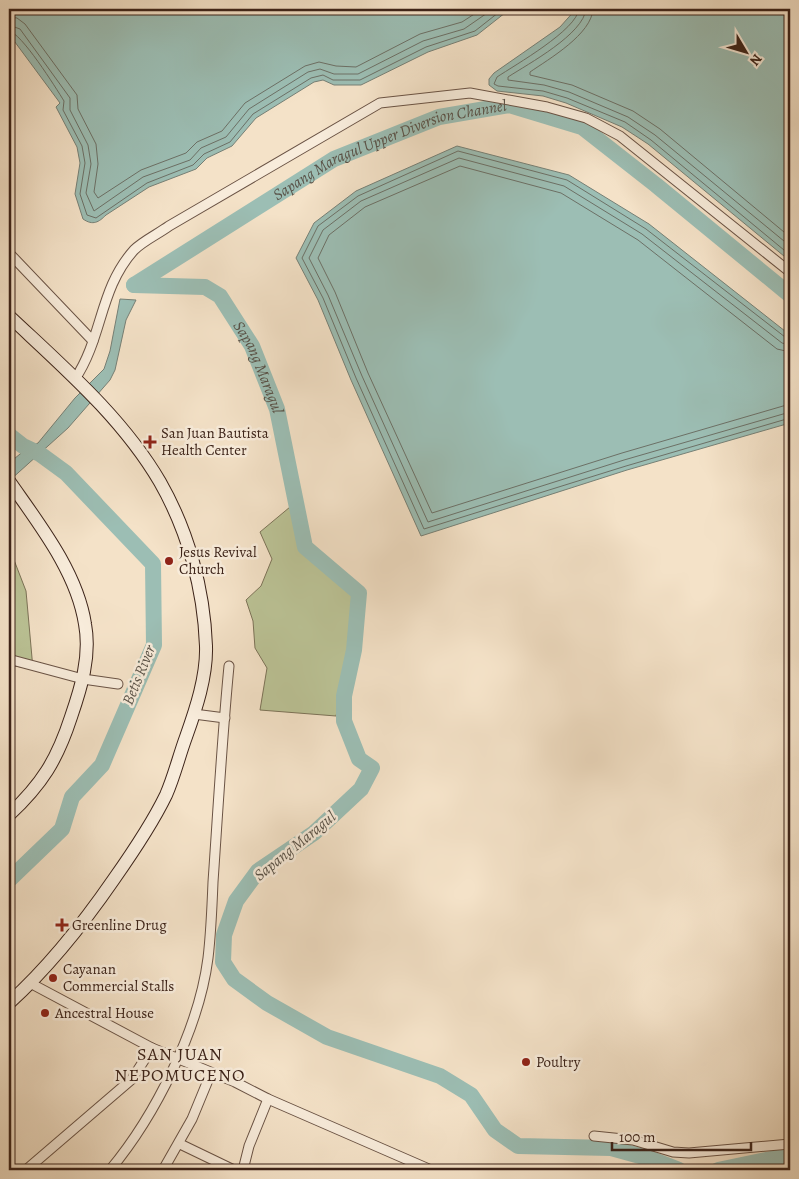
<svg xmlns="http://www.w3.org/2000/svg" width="799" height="1179" font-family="Alegreya,serif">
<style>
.green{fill:#bbc396;stroke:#7c7358}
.water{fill:#9cbeb4;stroke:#768076}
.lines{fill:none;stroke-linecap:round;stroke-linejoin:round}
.shore{stroke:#6c7066;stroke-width:1}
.river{stroke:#9cbeb4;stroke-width:16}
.street-casing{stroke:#6a5345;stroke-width:11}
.secondary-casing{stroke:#3c2319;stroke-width:14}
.street{stroke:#f8ecdb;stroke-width:9}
.secondary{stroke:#f8ecdb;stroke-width:12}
.poi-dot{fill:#8f2418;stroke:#f8ecdb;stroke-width:2}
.labels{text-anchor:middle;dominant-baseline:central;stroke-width:5;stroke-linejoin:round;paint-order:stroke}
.poi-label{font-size:15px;fill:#3c2319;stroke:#f8ecdb;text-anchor:start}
.water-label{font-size:16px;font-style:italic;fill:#595248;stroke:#f8ecdb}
.quarter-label{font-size:18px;letter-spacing:1px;fill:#3c2319;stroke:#f8ecdb}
</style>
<rect width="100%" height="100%" fill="#f4e2c8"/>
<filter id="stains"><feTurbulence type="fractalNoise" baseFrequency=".004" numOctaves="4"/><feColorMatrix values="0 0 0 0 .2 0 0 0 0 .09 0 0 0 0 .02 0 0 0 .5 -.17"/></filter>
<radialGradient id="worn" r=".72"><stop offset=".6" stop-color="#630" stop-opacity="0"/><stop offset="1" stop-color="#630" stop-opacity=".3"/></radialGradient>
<g class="green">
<polygon points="290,507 303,548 355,595 351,649 336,716 260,710 267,668 255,648 253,621 246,600 261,586 272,559 260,532"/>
<polygon points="9,558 14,560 26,591 33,669 9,665"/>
</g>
<g class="water">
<path d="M9 9H510L477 35 428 52 361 85H334L323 80 314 82 256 118 232 146 207 158 196 169 149 187 106 215C99 222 93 226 83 219L75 194 80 163 77 147 56 107 60 103 9 34Z"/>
<polygon points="576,9 790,9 790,261 648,144 622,127 566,103 543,96 497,91 489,85 489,79 494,73 560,27"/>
<polygon points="457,146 569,175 649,224 790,335 790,423 627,470 421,536 351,380 318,300 296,258 314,223 356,191"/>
<polygon points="120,299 136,300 126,320 115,370 110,380 68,428 9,481 9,463 25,450 38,443 75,398 104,369 110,351"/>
</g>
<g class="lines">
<g class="shore">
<path d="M579 9C577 30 515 65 497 77L494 84 498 86 543 91 567 98 625 122 651 140 790 255"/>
<path d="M586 9C584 34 528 64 508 77V80L544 85 569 92 628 117 655 135 790 246"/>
<path d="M593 9C592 34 549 59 530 72V75L572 85 633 111 660 129 790 237"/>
<polyline points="9,17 17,18 25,24 77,95 78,109 96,144 98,164 94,192 98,198 141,170 186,153 197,142 222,131 245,103 305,66 319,62 336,66 356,67 420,34 462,22 482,9"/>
<polyline points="9,25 20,29 70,98 70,110 88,145 91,164 86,193 94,211 143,177 190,160 201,148 226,137 249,109 308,72 320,69 334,74 358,74 423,41 464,29 493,9"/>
<path d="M9 31C21 32 56 88 64 101L63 110 82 146 85 163 80 194 87 215 96 218 147 183 193 165 204 154 230 142 253 114 311 78 323 75 333 80H360L426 47 475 31 503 9"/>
<polyline points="790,339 785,337 646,229 567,180 458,151 358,196 318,226 302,258 323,298 356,378 424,529 626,466 790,418"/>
<polyline points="790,345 782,343 642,234 564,186 459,158 361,201 323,230 309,258 328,295 362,376 428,522 624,460 790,412"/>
<polyline points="790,352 777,349 638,240 561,193 460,166 365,207 329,235 318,258 335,292 368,373 432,513 622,453 790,404"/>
</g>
<g class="river">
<path id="s1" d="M134 285 205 287 220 296 252 346 277 409 305 547 359 593 354 650 344 696V721L359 759 372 768 361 789 314 833 258 871 236 901 224 935 223 962 234 979 267 1003 327 1037 440 1076 471 1095 495 1130 518 1146 611 1148 651 1159 679 1170"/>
<path id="s2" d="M134 285 334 159 439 117 509 105 582 127 656 185 790 295"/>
<polyline points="9,435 23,446 40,454 66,473 153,564 154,645 102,765 72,797 62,829 9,880"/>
<polyline points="718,1170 790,1155"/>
</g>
<defs>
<g id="street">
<polyline points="9,253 93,341"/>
<path d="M75 379C103 337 99 289 134 250 143 241 158 234 169 226L380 103 470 93 547 107 586 118 620 136 790 272"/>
<polyline points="12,660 83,679 118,684"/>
<polyline points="194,714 225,718"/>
<polyline points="30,983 152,1048 235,1082 268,1099 431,1170"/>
<polyline points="594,1136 633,1140 673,1152 689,1153 790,1144"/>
<polyline points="180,1144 234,1170"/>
<polyline points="26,1170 132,1079 152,1048"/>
<path d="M110 1170C155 1116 199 1029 208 958 211 933 212 908 213 882 218 810 222 738 229 666"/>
<polyline points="163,1170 192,1119 211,1073"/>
<polyline points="243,1170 249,1146 268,1099"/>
</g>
<g id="secondary">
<path d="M9 316C62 366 122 417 160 482 188 531 204 589 206 646 207 676 196 709 186 737 179 756 174 777 166 795 152 824 133 852 114 879 83 924 50 966 9 1003"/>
<path d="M9 481C39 524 77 572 85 624 91 656 81 688 71 717 57 760 42 784 9 815"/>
</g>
</defs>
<use href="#street" class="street-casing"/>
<use href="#secondary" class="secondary-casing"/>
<use href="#street" class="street"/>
<use href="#secondary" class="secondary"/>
</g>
<g class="poi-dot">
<path d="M147.5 434.5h5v5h5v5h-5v5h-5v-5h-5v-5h5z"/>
<circle cx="169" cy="561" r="5"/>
<path d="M59.5 917.5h5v5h5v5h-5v5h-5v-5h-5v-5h5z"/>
<circle cx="53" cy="978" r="5"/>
<circle cx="45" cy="1013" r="5"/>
<circle cx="526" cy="1062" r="5"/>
</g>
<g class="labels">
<g class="poi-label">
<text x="161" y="433">San Juan Bautista<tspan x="161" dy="17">Health Center</tspan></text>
<text x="179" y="552">Jesus Revival<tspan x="179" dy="17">Church</tspan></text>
<text x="72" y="925">Greenline Drug</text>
<text x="63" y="969">Cayanan<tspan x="63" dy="17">Commercial Stalls</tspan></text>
<text x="55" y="1013">Ancestral House</text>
<text x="536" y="1062">Poultry</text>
</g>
<g class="water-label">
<text stroke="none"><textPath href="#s2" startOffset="292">Sapang Maragul Upper Diversion Channel</textPath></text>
<text stroke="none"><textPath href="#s1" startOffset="170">Sapang Maragul</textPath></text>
<text transform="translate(139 675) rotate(-68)">Betis River</text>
<text transform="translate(295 846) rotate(-39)">Sapang Maragul</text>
</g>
<g class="quarter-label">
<text x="180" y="1054">SAN JUAN<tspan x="180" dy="21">NEPOMUCENO</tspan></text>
</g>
</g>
<rect width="799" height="1179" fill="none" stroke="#f4e2c8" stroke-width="30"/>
<rect x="10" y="10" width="779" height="1159" fill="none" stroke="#3c2319" stroke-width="2.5"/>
<rect x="15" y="15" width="769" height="1149" fill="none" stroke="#3c2319"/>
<g transform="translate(746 52) rotate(128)" stroke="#f8ecdb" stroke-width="4" paint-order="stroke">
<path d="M0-4L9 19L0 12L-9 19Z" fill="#3c2319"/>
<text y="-8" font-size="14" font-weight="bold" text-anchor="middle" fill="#3c2319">N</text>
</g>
<path d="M612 1142v8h139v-8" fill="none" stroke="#3c2319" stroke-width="2.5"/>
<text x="619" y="1142" font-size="15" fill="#3c2319" stroke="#f8ecdb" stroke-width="4" paint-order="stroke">100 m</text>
<rect width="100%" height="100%" filter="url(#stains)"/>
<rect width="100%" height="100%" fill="url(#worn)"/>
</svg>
